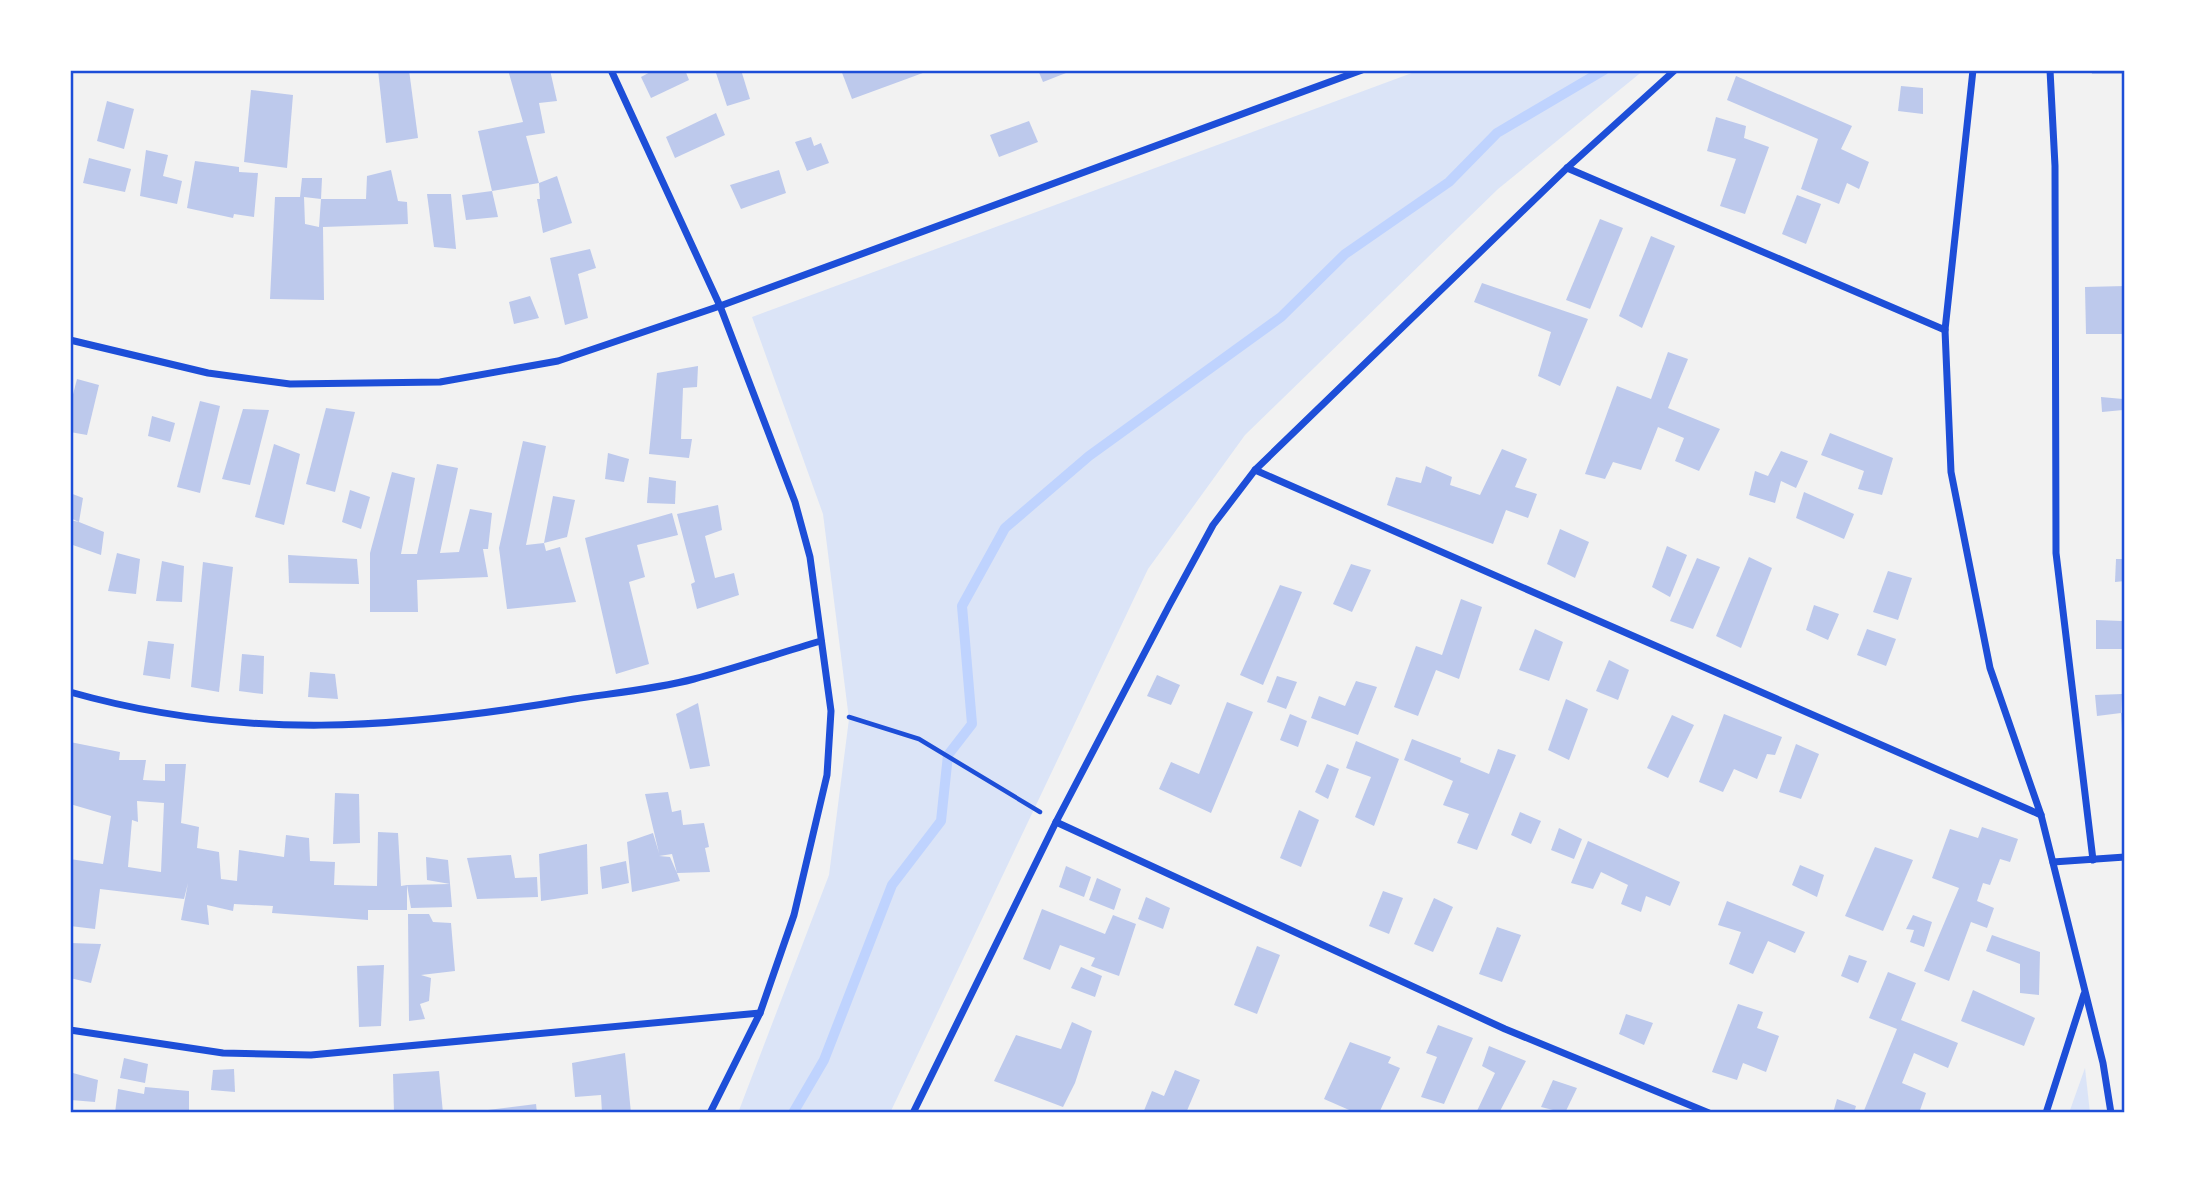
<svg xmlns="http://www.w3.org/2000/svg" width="2195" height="1183" font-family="'PT Sans Narrow',sans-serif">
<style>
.green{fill:#dbe4f7}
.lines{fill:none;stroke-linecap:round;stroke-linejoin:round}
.stream{stroke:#bfd3fe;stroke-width:10}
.building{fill:#bdc9ec;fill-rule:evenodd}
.path{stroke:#1d4ed8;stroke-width:4.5}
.minor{stroke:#1d4ed8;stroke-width:7}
.neatline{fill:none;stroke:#1d4ed8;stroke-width:2.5}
</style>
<rect width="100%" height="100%" fill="#f2f2f2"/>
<g class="green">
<polygon points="1420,70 1644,70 1498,189 1245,435 1148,569 890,1113 738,1113 829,875 849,719 823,514 752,317"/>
<polygon points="2085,1068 2090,1113 2069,1113"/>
</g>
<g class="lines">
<polyline class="stream" points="793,1113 824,1060 892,885 941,821 948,755 972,724 962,606 1005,528 1089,456 1281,317 1345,254 1449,182 1497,133 1604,70"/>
</g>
<g class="building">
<polygon points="378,70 409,70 418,138 386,143"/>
<polygon points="508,70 550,70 557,101 539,103 545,133 526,136 539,183 492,191 478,131 523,122"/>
<polygon points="654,70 685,70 689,80 651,98 641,77"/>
<polygon points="715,70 741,70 750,99 727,106"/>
<polygon points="841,70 931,70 852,99"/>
<polygon points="1038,70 1065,70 1066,73 1043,82"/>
<polygon points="2091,70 2122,70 2122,74 2092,74"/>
<polygon points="1736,76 1852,126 1841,149 1869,162 1859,189 1847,183 1839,204 1801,189 1818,139 1727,100"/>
<polygon points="1901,86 1923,88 1923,114 1898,111"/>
<polygon points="251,90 293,95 287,168 244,162"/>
<polygon points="107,101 134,109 124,149 97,141"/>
<polygon points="716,113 725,135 675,158 666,137"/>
<polygon points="1716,117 1746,126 1744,138 1769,147 1745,214 1720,206 1736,159 1707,151"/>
<polygon points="1029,121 1038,142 999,157 990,135"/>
<polygon points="811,137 814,146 821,143 829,163 807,171 795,142"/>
<polygon points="146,150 168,155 163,176 182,181 177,204 140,196"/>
<polygon points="89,158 131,169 125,192 83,183"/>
<polygon points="195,161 239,167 239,172 258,173 254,217 234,214 233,218 187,208"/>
<path d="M391 170 398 201 407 202 408 224 323 227 324 300 270 299 275 197H300L302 178H322L321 199H366L367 176ZM304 197 321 199 319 227 305 224Z"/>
<polygon points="779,170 786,193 741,209 730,185"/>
<polygon points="557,176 572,223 543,233 537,199 540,199 539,183"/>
<polygon points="492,191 498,217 466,220 462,195"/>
<polygon points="427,194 451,194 456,249 434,247"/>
<polygon points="1797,195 1821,204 1806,244 1782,234"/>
<polygon points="1600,219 1623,228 1590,309 1566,300"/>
<polygon points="1651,236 1675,246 1642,328 1619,316"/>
<polygon points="590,249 596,268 578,274 588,318 565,325 550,258"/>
<polygon points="1482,283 1588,319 1560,386 1538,376 1551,332 1474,302"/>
<polygon points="2125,286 2125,334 2086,334 2085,287"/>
<polygon points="530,296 539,318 514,324 509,302"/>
<polygon points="1668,352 1688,359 1668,408 1720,429 1699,471 1675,461 1684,438 1658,427 1641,470 1613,462 1605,479 1585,474 1617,386 1651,399"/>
<polygon points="698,366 697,387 683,388 681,439 692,439 689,458 649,454 657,373"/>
<polygon points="77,379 99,385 87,435 70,432 70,406"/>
<polygon points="2101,397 2123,399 2123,410 2102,412"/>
<polygon points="200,401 220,406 200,493 177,487"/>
<polygon points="326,408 355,412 335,492 306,484"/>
<polygon points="243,409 269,410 250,485 222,479"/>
<polygon points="152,416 175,423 170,442 148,436"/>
<polygon points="1830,433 1893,458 1882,495 1858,489 1864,471 1821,455"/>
<polygon points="523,441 546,446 526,545 544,543 546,551 560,547 576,602 507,609 499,548"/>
<polygon points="274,444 300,454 284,525 255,517"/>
<polygon points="1502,449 1527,459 1515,487 1537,494 1528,518 1506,510 1493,544 1387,505 1396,477 1421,483 1426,466 1452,477 1450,485 1480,495"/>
<polygon points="1781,451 1808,461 1796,488 1781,481 1775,503 1749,495 1755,471 1768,476"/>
<polygon points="608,453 629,459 624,482 605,479"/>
<polygon points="437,464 458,468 440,553 459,552 470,509 492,513 488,549 483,549 488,577 417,580 418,612 370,612 370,553 392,472 415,478 401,554 417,554"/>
<polygon points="649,477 676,481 675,504 647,503"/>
<polygon points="350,490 370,497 361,529 342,522"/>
<polygon points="1804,492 1854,514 1844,539 1796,518"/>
<polygon points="70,493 83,498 79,522 104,532 101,555 70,544 70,520 79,522 70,518"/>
<polygon points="553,496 575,500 567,537 544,543"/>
<polygon points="718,505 722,530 705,536 715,578 734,573 739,595 697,609 691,584 695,582 677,514"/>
<polygon points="672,513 678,535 637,545 645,577 629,582 649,664 616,674 585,538"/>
<polygon points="1560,529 1589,542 1575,578 1547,564"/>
<polygon points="1667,546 1687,555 1670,597 1652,587"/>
<polygon points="117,553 140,559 136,594 108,591"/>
<polygon points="288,555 357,559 359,584 289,583"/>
<polygon points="1749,557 1772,568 1741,648 1716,636"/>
<polygon points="1697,558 1720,567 1693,629 1670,621"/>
<polygon points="2116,559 2125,559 2125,581 2115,582"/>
<polygon points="162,561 184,566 182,602 156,601"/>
<polygon points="203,562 233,567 219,692 191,687"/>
<polygon points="1351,564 1371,570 1352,612 1333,604"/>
<polygon points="1888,571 1912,578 1898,620 1873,612"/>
<polygon points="1280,585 1302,592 1263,685 1240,675"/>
<polygon points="1461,599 1482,607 1459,679 1436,670 1418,716 1394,707 1416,646 1442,655"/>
<polygon points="1814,605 1839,614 1828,640 1806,630"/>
<polygon points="2096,620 2122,621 2122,649 2096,649"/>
<polygon points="1535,629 1563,642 1549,681 1519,670"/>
<polygon points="1867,629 1896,639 1886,666 1857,655"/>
<polygon points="148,641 174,644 170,679 143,675"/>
<polygon points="242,654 264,656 263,694 239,691"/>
<polygon points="1609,660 1629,670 1618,700 1596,691"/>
<polygon points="310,672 335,674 338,699 308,697"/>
<polygon points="1157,675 1180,685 1171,705 1147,696"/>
<polygon points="1277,676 1297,682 1286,709 1267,702"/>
<polygon points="1356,681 1377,687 1358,735 1311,718 1319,696 1345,706"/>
<polygon points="2122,694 2121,713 2097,716 2095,695"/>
<polygon points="1566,699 1588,709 1569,760 1548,750"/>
<polygon points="1227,702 1253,712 1211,813 1159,789 1171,762 1199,774"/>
<polygon points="698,703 710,766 690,769 676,714"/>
<polygon points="2125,712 2125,749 2123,749 2121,713"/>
<polygon points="1290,714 1307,721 1298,747 1280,740"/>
<polygon points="1724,714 1782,737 1775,755 1767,754 1757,779 1734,769 1723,792 1699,782"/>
<polygon points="1672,715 1694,725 1668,778 1647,768"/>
<polygon points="1412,739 1461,758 1460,762 1489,774 1498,749 1516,755 1477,850 1457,843 1469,814 1443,805 1453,781 1404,760"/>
<polygon points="1356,741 1399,759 1374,826 1355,817 1371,777 1346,768"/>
<path d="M70 742 120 752 119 760H146L143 780 165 781V764H186L181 823 199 827 197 848 219 852 221 879 237 881 239 850 284 857 286 835 309 838 310 861 335 862 334 885 377 886 378 832 398 833 401 886 407 885V910H368V920L272 913 273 906 234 904 233 911 207 905 209 925 181 920 188 883 184 899 100 889 95 929 70 926V859L103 864 111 816 70 804ZM137 801 164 803 161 872 128 867 132 820 138 822Z"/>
<polygon points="1796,744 1819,754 1801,799 1779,792"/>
<polygon points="1327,764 1339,769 1328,799 1315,792"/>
<polygon points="668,792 672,812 681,810 683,825 704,823 709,847 705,848 710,872 677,873 672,854 659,856 670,857 677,873 680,881 632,892 627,842 653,833 659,853 645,794"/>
<polygon points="335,793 359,794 360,843 333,844"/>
<polygon points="1299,810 1319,820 1301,867 1280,858"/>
<polygon points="1520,812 1541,821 1531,844 1511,835"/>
<polygon points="1982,827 2018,839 2010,862 2000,859 1990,885 1983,883 1977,901 1994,908 1987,928 1971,922 1949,981 1924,971 1959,888 1932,878 1950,829 1978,838"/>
<polygon points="1559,828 1582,839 1574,859 1551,850"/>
<polygon points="1588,841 1680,882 1670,906 1646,896 1641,912 1621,904 1628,885 1601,872 1593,889 1571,883"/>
<polygon points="587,844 588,894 541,901 539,854"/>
<polygon points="1875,847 1913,860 1883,931 1845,916"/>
<polygon points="511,855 515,878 537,877 538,897 477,899 467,858"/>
<polygon points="426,857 448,860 452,907 411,908 407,885 450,884 427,880"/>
<polygon points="626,861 629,883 602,889 600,867"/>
<polygon points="1800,865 1824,875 1817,897 1792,885"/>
<polygon points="1066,866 1091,877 1084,897 1059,887"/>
<polygon points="1097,878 1121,889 1114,910 1089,900"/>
<polygon points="1383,891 1403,898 1389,934 1369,926"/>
<polygon points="1146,897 1170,908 1163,929 1138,919"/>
<polygon points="1434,898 1453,907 1433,952 1414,944"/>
<polygon points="1727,901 1805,932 1795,953 1768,941 1753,974 1729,964 1741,932 1718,925"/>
<polygon points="1042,909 1105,934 1113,915 1136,924 1119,976 1091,966 1095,958 1060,945 1050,970 1023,959"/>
<polygon points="408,914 429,914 433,922 451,923 455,971 421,975 431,978 429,1001 420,1004 425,1019 409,1021"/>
<polygon points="1913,915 1932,922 1924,947 1910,942 1914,930 1906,929"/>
<polygon points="1497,927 1521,935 1502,982 1479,974"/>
<polygon points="1992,935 2040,952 2039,995 2020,993 2020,964 1986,951"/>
<polygon points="70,943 101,944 91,983 70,978"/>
<polygon points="1257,946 1280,955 1257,1014 1234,1005"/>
<polygon points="1849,955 1867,961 1858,983 1841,976"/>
<polygon points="384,965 381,1026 359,1027 357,966"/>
<polygon points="1081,967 1102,976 1095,997 1071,988"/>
<polygon points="1888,972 1916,983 1901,1020 1958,1043 1948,1068 1914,1053 1902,1083 1926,1093 1919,1113 1863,1113 1897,1029 1869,1018"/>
<polygon points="1973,990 2035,1018 2024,1046 1961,1021"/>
<polygon points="1738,1004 1763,1012 1757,1028 1779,1036 1766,1072 1743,1063 1737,1080 1712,1072"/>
<polygon points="1626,1014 1653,1023 1644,1045 1619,1034"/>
<polygon points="1072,1022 1092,1031 1075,1083 1063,1107 994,1081 1016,1035 1061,1049"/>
<polygon points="1438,1025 1473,1038 1444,1104 1421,1097 1437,1057 1426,1053"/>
<polygon points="1350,1042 1391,1057 1388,1063 1400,1068 1379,1113 1356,1113 1324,1099"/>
<polygon points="1489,1046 1526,1061 1499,1113 1476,1113 1495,1073 1482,1066"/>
<polygon points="625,1053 631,1113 602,1113 601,1095 575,1097 572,1063"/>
<polygon points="124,1058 148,1064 145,1083 120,1078"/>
<polygon points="234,1069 235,1092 211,1090 213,1070"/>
<polygon points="1175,1070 1200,1080 1186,1113 1143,1113 1152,1091 1164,1096"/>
<polygon points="439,1071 443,1113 394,1113 393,1074"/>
<polygon points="73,1073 98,1080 95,1102 71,1100"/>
<polygon points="1553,1080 1577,1088 1565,1113 1541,1107"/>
<polygon points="145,1087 189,1091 189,1113 115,1113 118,1089 144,1094"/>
<polygon points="1837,1099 1856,1106 1854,1113 1833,1113"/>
<polygon points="536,1104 537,1113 488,1113 488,1110"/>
</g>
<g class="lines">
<polyline class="path" points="849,717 919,739 1040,812"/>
<g class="minor">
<polyline points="611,70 720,306 795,502 810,557 831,711 827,775 794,915 760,1013 710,1113"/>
<polyline points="1973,70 1945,330 1951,472 1990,668 2041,815 2103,1063 2111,1113"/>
<polyline points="2050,70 2055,166 2056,553 2093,860"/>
<polyline points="1567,168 1945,330"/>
<polyline points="70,340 208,373 290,384 440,382 558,361 720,306 1362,70"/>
<polyline points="1255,470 2041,815"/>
<path d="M70 692C243 741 399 729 574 699 614 693 656 689 694 679 737 668 779 653 821 641"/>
<polyline points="1056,822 1505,1029 1709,1113"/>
<polyline points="2053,862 2125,857"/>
<polyline points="70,1030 223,1053 311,1055 760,1013"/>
<polyline points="913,1113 1056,822 1169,606 1213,525 1255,470 1567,168 1675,70"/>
<polyline points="2046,1113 2084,994"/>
</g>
</g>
<rect width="2195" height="1183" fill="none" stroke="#ffffff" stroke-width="144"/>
<rect x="72" y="72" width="2051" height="1039" class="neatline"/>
</svg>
